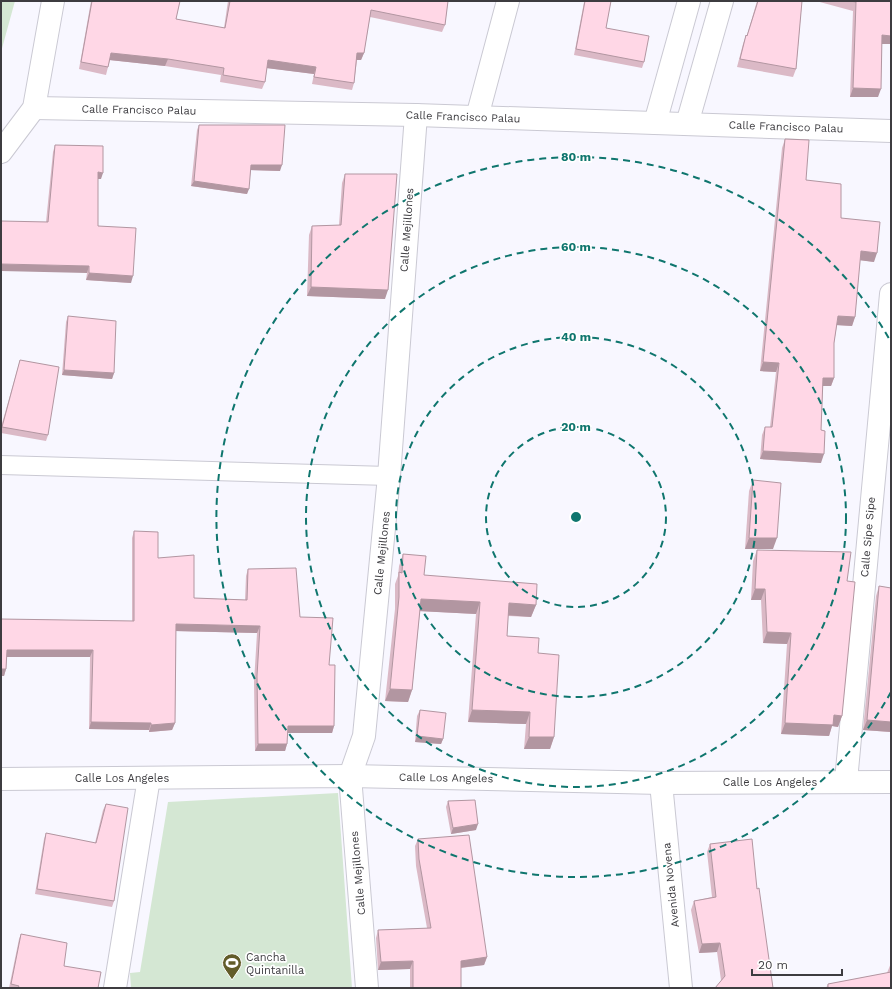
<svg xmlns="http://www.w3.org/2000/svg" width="892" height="989" font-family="'Work Sans',sans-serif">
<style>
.green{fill:#d4e7d3}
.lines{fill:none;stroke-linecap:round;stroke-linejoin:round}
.lane-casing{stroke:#cac9d3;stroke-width:20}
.street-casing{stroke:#cac9d3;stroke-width:24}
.lane{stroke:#fff;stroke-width:18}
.street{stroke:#fff;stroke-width:22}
.wall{fill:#dbb9c6}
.shaded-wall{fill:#b296a1}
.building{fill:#ffd7e6;stroke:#b296a1}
.ring{fill:none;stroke:#0f766e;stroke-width:2;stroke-dasharray:7 5}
.labels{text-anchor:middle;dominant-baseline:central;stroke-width:3.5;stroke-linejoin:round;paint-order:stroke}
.street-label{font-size:11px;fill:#3d3c40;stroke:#fff}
.poi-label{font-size:11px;fill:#3d3c40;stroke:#fff;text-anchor:start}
.centre{fill:#0f766e;stroke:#fff;stroke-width:2}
.ring-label{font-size:12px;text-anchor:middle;font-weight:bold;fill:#0f766e;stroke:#fff;stroke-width:3.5;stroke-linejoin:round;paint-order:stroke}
</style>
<rect width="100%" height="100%" fill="#f8f7ff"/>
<g class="green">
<polygon points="1,1 15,1 1,52"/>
<polygon points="338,793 352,988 131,988 130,973 140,972 168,802"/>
</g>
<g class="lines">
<defs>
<polyline id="lane" points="1,465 389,476"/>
<g id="street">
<polyline points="34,108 416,115 891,131"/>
<polyline points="477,117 508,1"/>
<polyline points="655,123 689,1"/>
<polyline points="687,124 722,1"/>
<polyline points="1,152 34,108 53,1"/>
<polyline points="1,779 350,776 661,783 891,782"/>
<polyline points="846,781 891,294"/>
<polyline points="661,783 681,988"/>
<polyline points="115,988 149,778"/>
<polyline points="367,988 350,776 364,736 389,476 416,115"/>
</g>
</defs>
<use href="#lane" class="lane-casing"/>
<use href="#street" class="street-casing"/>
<use href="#lane" class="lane"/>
<use href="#street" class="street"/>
</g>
<g class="wall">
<polygon points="91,1 180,1 176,19 224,28 228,1 448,1 445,25 442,32 370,17 364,53 361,60 357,60 354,83 352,90 312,84 314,74 267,68 265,82 262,89 220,82 221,75 165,66 110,60 108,67 106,75 79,69"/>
<polygon points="581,1 611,1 606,28 644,62 642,68 574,55 584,2 581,2"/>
<polygon points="757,1 802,1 796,69 793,77 737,67 743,44 746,35 747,35"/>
<polygon points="816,1 891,1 891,44 882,44 878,97 850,97 853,11"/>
<polygon points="199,125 280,171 251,170 247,194 191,186 197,130"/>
<polygon points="785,139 806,180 841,218 874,262 860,260 855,317 852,326 837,325 834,343 834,378 831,386 823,386 821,430 821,463 760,459 762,435 765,427 770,427 776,372 760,371 782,148"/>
<polygon points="55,145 101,179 98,179 98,226 131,283 86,280 87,273 46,222 53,152"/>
<polygon points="345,174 385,299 307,296 309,235 312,226 339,225 342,183"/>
<polygon points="68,316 114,373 112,379 62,375 66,322"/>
<polygon points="20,360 48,435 46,441 1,433 1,427"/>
<polygon points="753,480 773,549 745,549 749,491"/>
<polygon points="134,531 194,598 245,600 246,576 248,569 300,617 329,665 334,726 332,733 287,733 287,744 285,751 255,751 254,682 257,633 176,631 175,723 172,730 149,732 149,730 89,729 90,657 7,657 6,669 4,676 1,676 1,619 132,621 132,538"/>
<polygon points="757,550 847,581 842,716 838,727 832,726 829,736 781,734 787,644 763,643 761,600 751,600 753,561"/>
<polygon points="403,554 424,575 536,605 531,617 508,616 507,636 538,653 554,737 550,749 524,749 526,724 468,722 476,614 420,611 412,690 408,702 385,701 395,609 395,584 398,576 399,566"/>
<polygon points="879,586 891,732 863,730 876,596"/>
<polygon points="420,710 443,739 441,744 415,742 417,716"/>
<polygon points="448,801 476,830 451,834 446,807"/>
<polygon points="106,804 114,901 112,907 35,894 44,839 46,833 95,843 103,810"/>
<polygon points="418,839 487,957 484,965 461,968 461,988 410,988 410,969 378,970 376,938 378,930 427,928 416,866 415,846"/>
<polygon points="710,844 757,889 773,988 721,980 717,952 699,953 691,910 694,901 712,897 707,852"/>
<polygon points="21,934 64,966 98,988 9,988 19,939"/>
<polygon points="891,963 891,988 826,988 828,984 887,973"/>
</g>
<g class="shaded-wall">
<polygon points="882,35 891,36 891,44 879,44"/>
<polygon points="111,53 168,59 165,66 109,60"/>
<polygon points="357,53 364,53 361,60 355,60"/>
<polygon points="268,60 316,67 314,74 266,68"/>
<polygon points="853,88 881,89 878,97 850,97"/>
<polygon points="251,165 282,165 280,171 249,170"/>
<polygon points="98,172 103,173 101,179 95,179"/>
<polygon points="194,181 249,189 247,194 191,186"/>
<polygon points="861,251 877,253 874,262 858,260"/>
<polygon points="1,264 89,266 87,273 1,271"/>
<polygon points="89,273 133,276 131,283 86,280"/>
<polygon points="311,287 388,290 385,299 307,296"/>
<polygon points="838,316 855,317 852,326 835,325"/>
<polygon points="763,362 779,363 776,372 760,371"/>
<polygon points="64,370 114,373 112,379 62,375"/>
<polygon points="823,378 834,378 831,386 820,386"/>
<polygon points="763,451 824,454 821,463 760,459"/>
<polygon points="749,538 777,538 773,549 745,549"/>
<polygon points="755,589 765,589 761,600 751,600"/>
<polygon points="421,599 480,602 476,614 417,611"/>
<polygon points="509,603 536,605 531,617 505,615"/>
<polygon points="176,624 260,626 257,633 174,631"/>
<polygon points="767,632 791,633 787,644 763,643"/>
<polygon points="7,650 93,650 90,657 4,657"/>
<polygon points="1,669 6,669 4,676 1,676"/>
<polygon points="390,689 412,690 408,702 385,701"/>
<polygon points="472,710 530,712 526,724 468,722"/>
<polygon points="834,715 842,716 838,727 832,726 829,736 781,734 785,723"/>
<polygon points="867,720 891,722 891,732 863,730"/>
<polygon points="91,722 151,723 149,730 89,729"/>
<polygon points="175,723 172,730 149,732 151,725"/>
<polygon points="288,726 334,726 332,733 285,733"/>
<polygon points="417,736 443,739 441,744 415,742"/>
<polygon points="529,737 554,737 550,749 524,749"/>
<polygon points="258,744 287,744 285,751 255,751"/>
<polygon points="478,824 476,830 451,834 453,828"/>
<polygon points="720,943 717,952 699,953 702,944"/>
<polygon points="487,957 484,965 458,968 461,961"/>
<polygon points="413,961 410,969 378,970 381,962"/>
</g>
<g class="building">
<polygon points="92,1 180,1 176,19 225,28 230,1 448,1 445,25 371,10 364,53 357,53 354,83 314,77 316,67 268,60 265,82 223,75 224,68 168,59 111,53 108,67 81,62"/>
<polygon points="585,1 611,1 606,28 649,36 644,62 576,49"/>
<polygon points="758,1 802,1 796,69 740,59 746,35 747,36"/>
<polygon points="850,1 891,1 891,36 882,35 881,89 853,88 856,2"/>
<polygon points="199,125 285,125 282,165 251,165 249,189 194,181"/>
<polygon points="785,139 809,140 806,180 841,184 841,218 880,222 877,253 861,251 855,317 838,316 834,343 834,378 823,378 821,430 825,431 824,454 763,451 765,427 772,427 779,363 763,362"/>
<polygon points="55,145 103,146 103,173 98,172 98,226 136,228 133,276 89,273 89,266 1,264 1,221 48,222"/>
<polygon points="345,174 397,174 388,290 311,287 312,226 341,225"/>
<polygon points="68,316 116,321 114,373 64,370"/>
<polygon points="20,360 59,367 48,435 2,427"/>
<polygon points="753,480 781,483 777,538 749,538"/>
<polygon points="134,531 158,532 158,558 194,555 194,598 247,600 248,569 296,568 300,617 333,618 329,665 335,665 334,726 288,726 287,744 258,744 257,676 260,626 176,624 175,723 151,725 151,723 91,722 93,650 7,650 6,669 1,669 1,619 134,621"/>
<polygon points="757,550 851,552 847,581 855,582 842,716 834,715 833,725 785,723 791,633 767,632 765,589 755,589"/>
<polygon points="403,554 426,556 424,575 537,584 536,605 509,603 507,636 539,638 538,653 559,655 554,737 529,737 530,712 472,710 480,602 421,599 412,690 390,689 399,597 399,572 402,573"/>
<polygon points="879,586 891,588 891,722 867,720"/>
<polygon points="420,710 446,713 443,739 417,736"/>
<polygon points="475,800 478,824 453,828 448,801"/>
<polygon points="106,804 128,808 114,901 37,889 46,833 96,843"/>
<polygon points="469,835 487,957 461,961 461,988 413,988 413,961 381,962 378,930 431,928 419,859 418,839"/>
<polygon points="752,839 757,889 759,888 773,988 715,988 725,976 720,943 702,944 694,901 716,897 710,844"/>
<polygon points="21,934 67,943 64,966 101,972 98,988 18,988 19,986 11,984"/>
<polygon points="891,972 891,988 828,988 828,984"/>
</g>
<g class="ring">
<circle cx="576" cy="517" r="90"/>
<circle cx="576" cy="517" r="180"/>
<circle cx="576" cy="517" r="270"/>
<path d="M891 692A360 360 0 1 1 891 342"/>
</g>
<defs>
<symbol id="stadium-pin" viewBox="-11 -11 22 30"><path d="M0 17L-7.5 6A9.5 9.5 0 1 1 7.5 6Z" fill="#625c29" stroke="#fff"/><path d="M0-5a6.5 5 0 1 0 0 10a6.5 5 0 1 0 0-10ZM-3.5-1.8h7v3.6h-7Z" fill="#fff"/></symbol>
</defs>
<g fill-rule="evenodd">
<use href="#stadium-pin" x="221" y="952" width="22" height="30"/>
</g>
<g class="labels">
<g class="street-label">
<text transform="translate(139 110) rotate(1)">Calle Francisco Palau</text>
<text transform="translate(463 117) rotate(2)">Calle Francisco Palau</text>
<text transform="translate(786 127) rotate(2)">Calle Francisco Palau</text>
<text transform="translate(407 230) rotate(-86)">Calle Mejillones</text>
<text transform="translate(868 537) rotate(-85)">Calle Sipe Sipe</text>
<text transform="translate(382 553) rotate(-84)">Calle Mejillones</text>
<text x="122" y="778">Calle Los Angeles</text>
<text transform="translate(446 778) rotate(1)">Calle Los Angeles</text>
<text x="770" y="782">Calle Los Angeles</text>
<text transform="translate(358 873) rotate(-95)">Calle Mejillones</text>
<text transform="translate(671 885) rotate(-96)">Avenida Novena</text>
</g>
<g class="poi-label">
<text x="246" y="957">Cancha<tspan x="246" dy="13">Quintanilla</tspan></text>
</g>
</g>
<circle cx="576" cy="517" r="6" class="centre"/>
<g class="ring-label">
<text x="576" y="161">80 m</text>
<text x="576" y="251">60 m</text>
<text x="576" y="341">40 m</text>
<text x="576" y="431">20 m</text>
</g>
<rect width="892" height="989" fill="none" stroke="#3d3c40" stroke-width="4"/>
<path d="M752 969v6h90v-6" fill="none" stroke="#3d3c40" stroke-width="2"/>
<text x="758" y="969" font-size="12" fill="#3d3c40" stroke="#ffffff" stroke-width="3" paint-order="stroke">20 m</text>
</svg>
